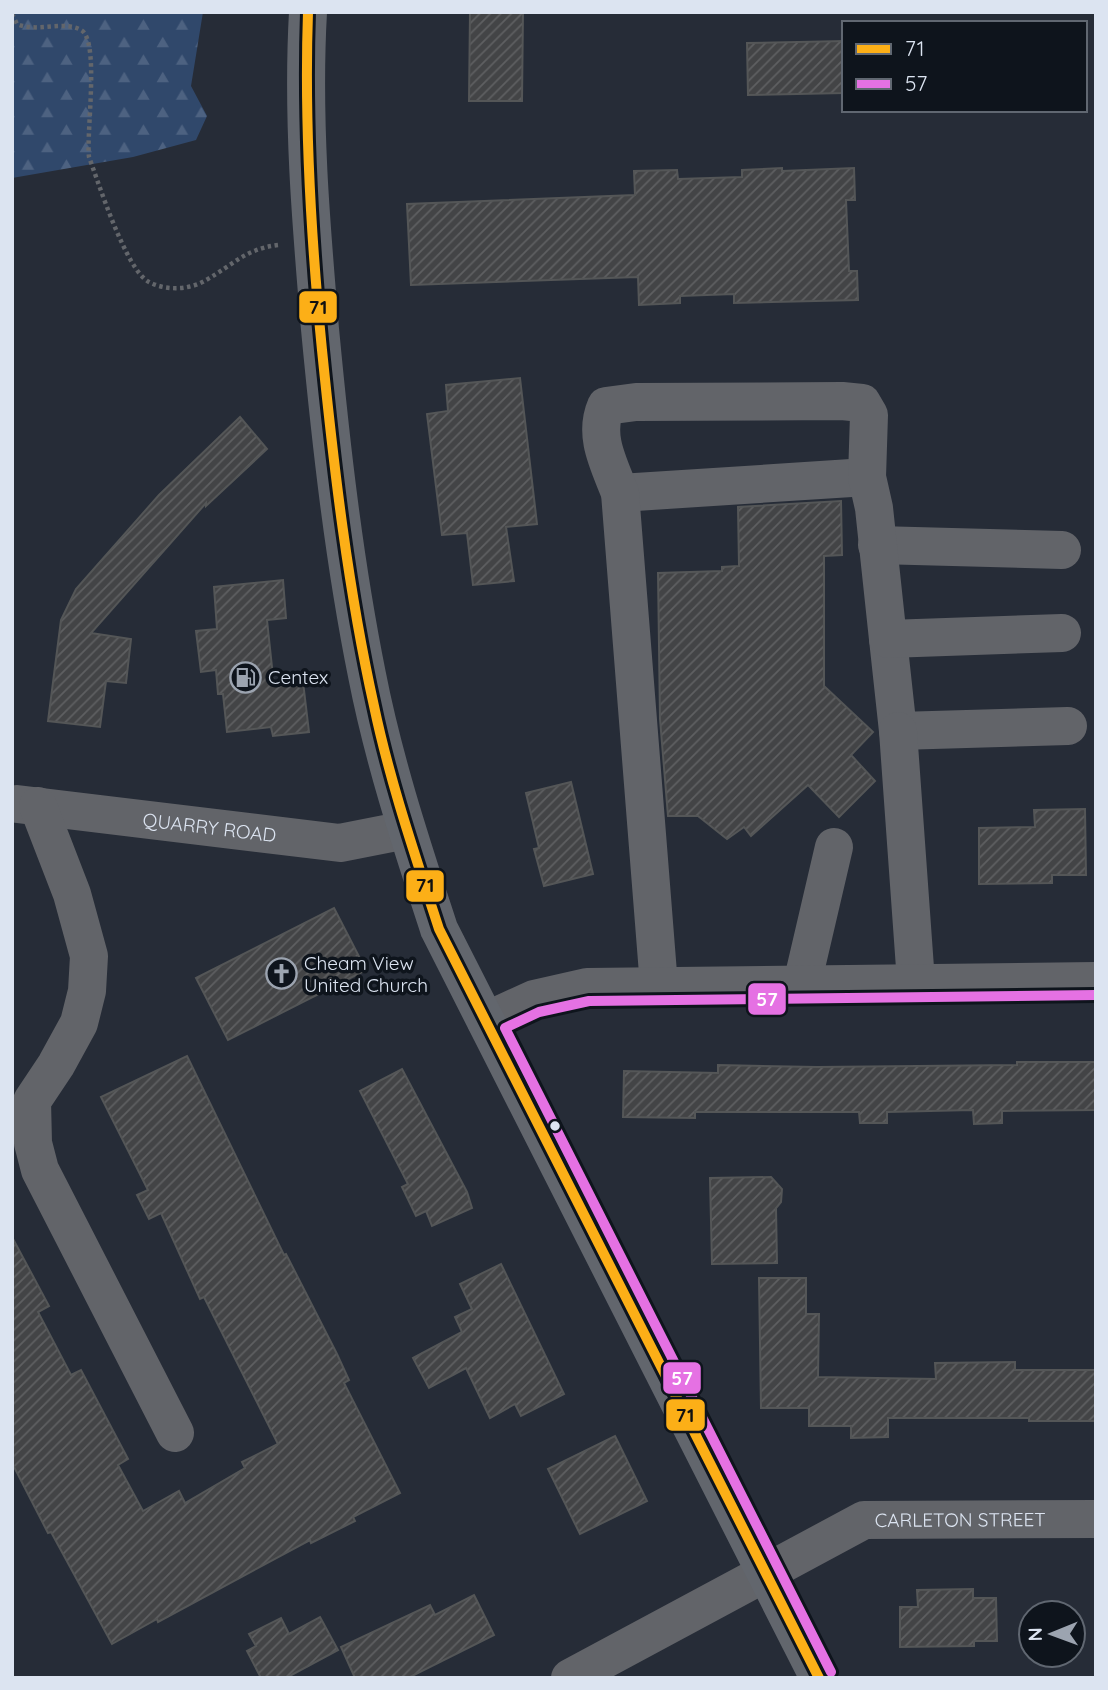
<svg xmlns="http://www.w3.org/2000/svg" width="1108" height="1690" font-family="Quicksand,sans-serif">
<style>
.forest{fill:url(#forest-firs)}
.building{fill:url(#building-hatch);stroke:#545657;stroke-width:2}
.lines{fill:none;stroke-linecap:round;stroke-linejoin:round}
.path{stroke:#63666b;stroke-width:4.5;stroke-dasharray:3.5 3.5;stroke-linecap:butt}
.minor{stroke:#626469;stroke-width:38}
.major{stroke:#62666d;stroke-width:38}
.bus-1-casing{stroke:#0e141c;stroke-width:16}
.bus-2-casing{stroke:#0e141c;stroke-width:16}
.bus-1{stroke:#fcaf17;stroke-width:10}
.bus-2{stroke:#e571e3;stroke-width:10}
.bus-dot{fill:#dce4f1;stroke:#0e141c;stroke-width:2.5}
.labels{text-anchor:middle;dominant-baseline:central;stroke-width:7;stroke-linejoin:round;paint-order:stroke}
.poi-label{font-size:19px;fill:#dce4f1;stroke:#0e141c;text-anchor:start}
.street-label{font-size:19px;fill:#dce4f1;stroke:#0e141c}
.line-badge{stroke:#0e141c;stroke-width:2.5}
.badge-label{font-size:19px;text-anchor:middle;font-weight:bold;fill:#fff}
.pale-badge-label{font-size:19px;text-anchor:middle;font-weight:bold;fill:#111}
</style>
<defs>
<pattern id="forest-firs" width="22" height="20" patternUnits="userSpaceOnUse" patternTransform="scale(1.75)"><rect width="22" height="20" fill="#30486b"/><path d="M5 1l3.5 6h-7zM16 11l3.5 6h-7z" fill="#4d6281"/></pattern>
<pattern id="building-hatch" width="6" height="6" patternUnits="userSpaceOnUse" patternTransform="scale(1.75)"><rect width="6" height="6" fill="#434446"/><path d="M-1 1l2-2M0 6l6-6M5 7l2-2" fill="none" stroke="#5e5f61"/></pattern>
</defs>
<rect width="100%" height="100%" fill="#262c37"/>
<polygon class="forest" points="12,12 203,12 191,86 207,116 196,140 133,157 12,178"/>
<g class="building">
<polygon points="470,12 523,12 522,101 469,101"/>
<polygon points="844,41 844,93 748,95 747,43"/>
<polygon points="782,168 782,171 854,168 855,200 846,200 849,271 857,271 858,300 734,303 734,294 680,296 680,303 639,305 638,277 411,285 407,204 635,195 634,171 677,170 678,179 742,177 742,170"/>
<polygon points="520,378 537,524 506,527 514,581 473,585 467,533 442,535 427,414 448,411 446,385"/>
<polygon points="240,417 267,449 206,506 206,503 91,633 131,639 126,683 106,681 100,727 48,721 61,620 76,589 159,495"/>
<polygon points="841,501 842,555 824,556 824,686 873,732 851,755 875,781 839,817 808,785 751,836 744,827 727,839 698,816 668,816 660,719 658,573 722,571 722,567 739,566 738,507"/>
<polygon points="283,580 286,618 267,620 274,686 303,682 309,732 273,736 271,727 227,732 223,694 218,694 216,670 201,672 196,631 217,629 214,587"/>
<polygon points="571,782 593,874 544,886 534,849 539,848 526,793"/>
<polygon points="1085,809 1086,875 1052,875 1052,883 979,884 979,828 1035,827 1034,810"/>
<polygon points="334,908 366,970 228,1040 196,978"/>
<polygon points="187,1056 284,1255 286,1254 337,1354 349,1380 344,1383 400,1493 353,1517 355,1521 311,1543 310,1540 158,1622 157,1619 112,1644 51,1532 48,1533 12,1463 12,1237 49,1306 38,1312 71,1375 81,1370 128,1459 118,1465 143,1511 179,1491 185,1503 245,1468 242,1462 278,1444 204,1297 200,1299 161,1213 149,1219 137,1195 148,1190 101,1097"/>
<polygon points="1017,1062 1096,1062 1096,1110 1002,1111 1002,1123 974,1124 973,1110 887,1112 887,1123 860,1123 859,1112 695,1112 695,1118 623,1117 624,1071 718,1073 718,1065 817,1067 1017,1065"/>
<polygon points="402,1069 467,1192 472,1208 432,1226 426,1211 416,1216 402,1187 408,1184 360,1091"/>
<polygon points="771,1177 782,1189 781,1202 776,1208 777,1263 712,1264 710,1178"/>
<polygon points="501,1264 564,1394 521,1416 515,1404 490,1418 466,1368 429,1388 413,1358 462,1332 455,1317 472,1309 460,1284"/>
<polygon points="759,1278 806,1278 806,1314 819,1314 818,1377 936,1379 935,1363 1015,1362 1015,1370 1096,1370 1096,1421 1029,1421 1029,1418 888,1418 888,1437 851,1438 851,1426 809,1426 809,1408 761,1408"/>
<polygon points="615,1436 647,1501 580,1534 548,1469"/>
<polygon points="973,1589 973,1598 996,1598 997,1641 974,1641 974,1646 900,1647 900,1607 918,1607 917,1590"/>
<polygon points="474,1595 494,1635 408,1678 355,1678 341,1647 430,1605 435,1615"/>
<polygon points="320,1617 338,1650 286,1678 261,1678 247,1651 256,1646 249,1634 281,1618 289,1634"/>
</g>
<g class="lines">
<path class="path" d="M12 14 17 24C38 33 63 20 81 30 100 40 86 133 89 157 99 184 126 270 149 282 166 291 190 290 206 280 233 265 245 249 278 245"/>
<g class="minor">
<polyline points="620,493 867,477"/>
<polyline points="877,545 1062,550"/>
<polyline points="888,639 898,731 1068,726"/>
<polyline points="898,731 916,982"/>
<path id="s1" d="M17 804 340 843 406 830"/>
<polyline points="38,806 72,894 89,956 87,991 79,1023 56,1065 32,1101 33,1143 40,1170 175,1433"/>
<polyline points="802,984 834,847"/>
<path d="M659 986 620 493C609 464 593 436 606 406L636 402 842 401 862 403 869 415 867 477 874 508 888 639 1062 633"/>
<polyline points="486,1021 534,999 587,987 1096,981"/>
<path id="s2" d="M570 1678 864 1520 1096 1519"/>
</g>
<path class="major" d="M308 12C302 118 311 224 320 329 331 445 344 561 367 675 384 762 412 846 439 929L819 1678"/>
<defs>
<path id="bus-1" d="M308 12C304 125 311 238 322 350 334 469 348 589 374 706 390 782 415 855 439 929L819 1678"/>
<polyline id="bus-2" points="831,1672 505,1028 539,1012 589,1001 1096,995"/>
</defs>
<use href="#bus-1" class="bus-1-casing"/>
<use href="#bus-2" class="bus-2-casing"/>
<use href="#bus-1" class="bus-1"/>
<use href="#bus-2" class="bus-2"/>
</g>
<defs>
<symbol id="fuel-ring" viewBox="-11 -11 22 22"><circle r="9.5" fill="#0e141c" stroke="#9ca4b0" stroke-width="1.5"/><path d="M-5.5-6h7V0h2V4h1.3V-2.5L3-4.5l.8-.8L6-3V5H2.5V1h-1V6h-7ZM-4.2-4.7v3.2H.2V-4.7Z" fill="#9ca4b0"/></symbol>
<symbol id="church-ring" viewBox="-11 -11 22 22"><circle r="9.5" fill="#0e141c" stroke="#9ca4b0" stroke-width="1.5"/><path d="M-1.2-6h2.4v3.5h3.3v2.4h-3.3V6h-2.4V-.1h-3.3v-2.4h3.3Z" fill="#9ca4b0"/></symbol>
</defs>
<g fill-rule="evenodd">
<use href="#fuel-ring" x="228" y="660" width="35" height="35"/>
<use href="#church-ring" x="264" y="956" width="35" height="35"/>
</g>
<circle class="bus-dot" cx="555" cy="1126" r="6"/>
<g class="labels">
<g class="poi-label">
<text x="268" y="677">Centex</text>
<text x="304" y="963">Cheam View<tspan x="304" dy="22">United Church</tspan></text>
</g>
<g class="street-label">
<text stroke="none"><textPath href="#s1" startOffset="194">QUARRY ROAD</textPath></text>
<text stroke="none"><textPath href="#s2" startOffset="430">CARLETON STREET</textPath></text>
</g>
</g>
<g class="line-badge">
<rect x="298" y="290" width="40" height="34" rx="7" fill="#fcaf17"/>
<rect x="405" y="869" width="40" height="34" rx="7" fill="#fcaf17"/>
<rect x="747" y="982" width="40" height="34" rx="7" fill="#e571e3"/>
<rect x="662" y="1361" width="40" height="34" rx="7" fill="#e571e3"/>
<rect x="665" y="1398" width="41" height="34" rx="7" fill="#fcaf17"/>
</g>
<g class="badge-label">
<text x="767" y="1006">57</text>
<text x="682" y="1385">57</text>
</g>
<g class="pale-badge-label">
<text x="318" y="314">71</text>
<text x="425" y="892">71</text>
<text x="685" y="1422">71</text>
</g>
<rect width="1108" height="1690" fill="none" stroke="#dce4f1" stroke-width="28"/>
<rect x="842" y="21" width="245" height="91" fill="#0e141c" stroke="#606771" stroke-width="2"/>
<rect x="856" y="44" width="35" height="10" fill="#fcaf17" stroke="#606771" stroke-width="2"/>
<text x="905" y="56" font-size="21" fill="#dce4f1">71</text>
<rect x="856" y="79" width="35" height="10" fill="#e571e3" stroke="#606771" stroke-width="2"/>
<text x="905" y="91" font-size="21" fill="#dce4f1">57</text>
<g transform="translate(1052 1634) rotate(269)"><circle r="33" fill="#0e141c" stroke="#606771" stroke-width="2"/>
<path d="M0-5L12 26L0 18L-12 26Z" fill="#9ca4b0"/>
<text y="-10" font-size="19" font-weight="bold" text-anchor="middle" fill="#dce4f1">N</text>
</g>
</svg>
